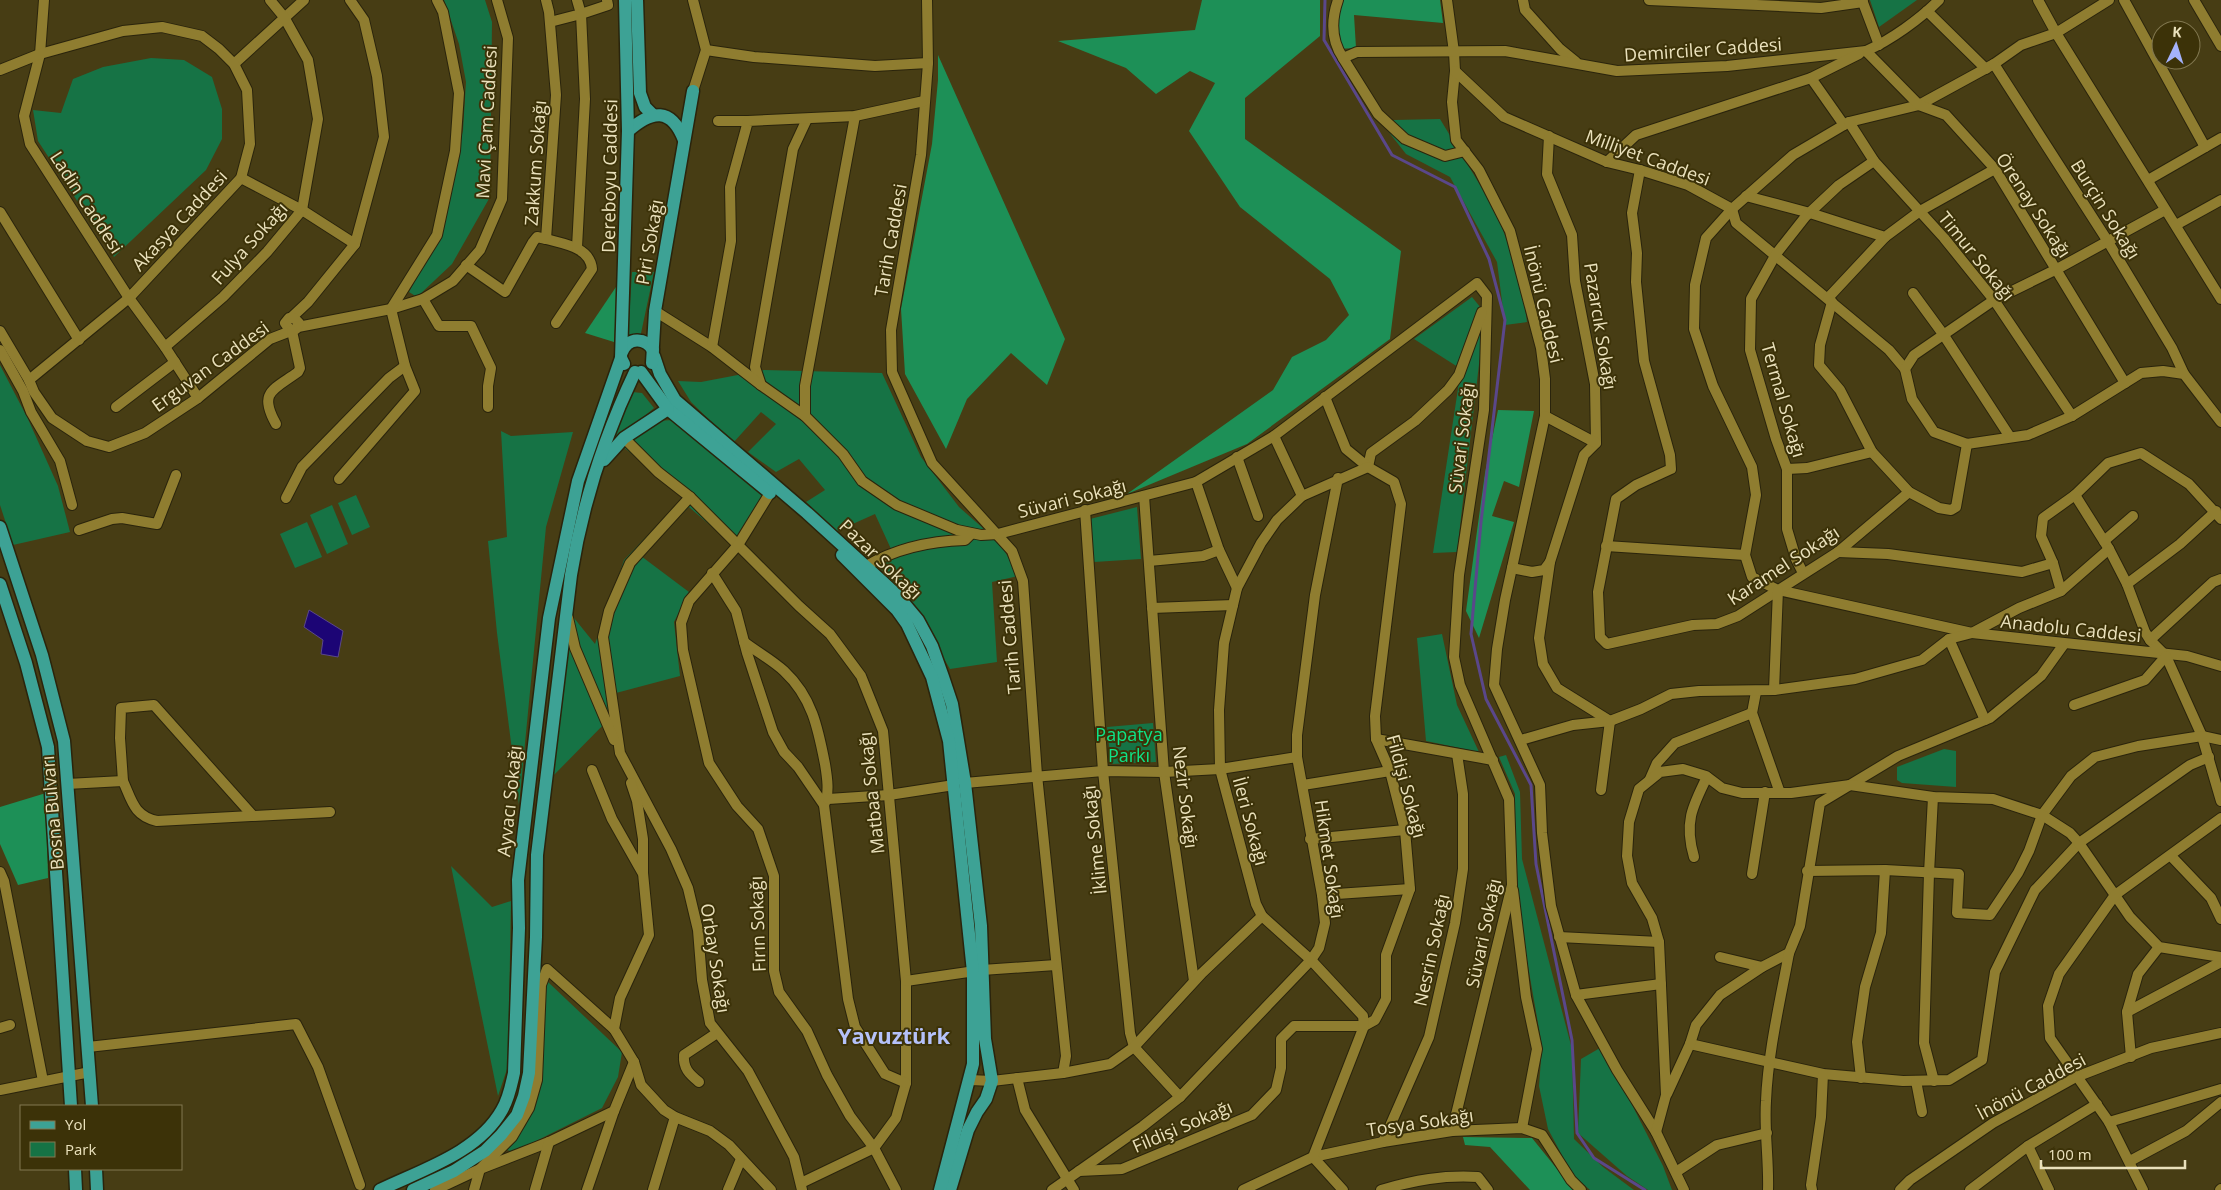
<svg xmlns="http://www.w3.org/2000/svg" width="2221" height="1190" font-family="'Open Sans',sans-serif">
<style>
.green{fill:#167345}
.forest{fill:#1d9057}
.water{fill:#1c0575;stroke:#5a478a}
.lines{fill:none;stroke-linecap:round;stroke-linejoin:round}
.stream{stroke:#5a478a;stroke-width:3}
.minor-casing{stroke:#2a240c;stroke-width:12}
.major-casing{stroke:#2a240c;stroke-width:15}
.minor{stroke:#8f7d30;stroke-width:10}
.major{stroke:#3da295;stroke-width:12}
.labels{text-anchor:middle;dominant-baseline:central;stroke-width:4;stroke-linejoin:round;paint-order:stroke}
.street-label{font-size:18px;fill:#eae1bc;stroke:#3c3208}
.park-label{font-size:18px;fill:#0ee387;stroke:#3c3208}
.district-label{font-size:22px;font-weight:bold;fill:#b5c1f9;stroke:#3c3208}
</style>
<rect width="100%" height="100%" fill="#473d14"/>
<g class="green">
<polygon points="444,0 485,0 492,22 490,197 452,264 417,297 409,292 443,227 463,130 466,82 459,44"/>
<polygon points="1870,0 1917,0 1879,27"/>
<polygon points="151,58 184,60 212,77 222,109 222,139 206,170 114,257 38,141 33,110 61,113 73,79 103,67"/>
<polygon points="1440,119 1497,213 1522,284 1527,322 1505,325 1497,262 1450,177 1406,154 1384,126 1394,120"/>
<polygon points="632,272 654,272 640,338 628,337"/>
<polygon points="1472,297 1485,313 1457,552 1433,553 1461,369 1414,339"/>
<polygon points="0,365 28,419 58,486 70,532 13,545 0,505"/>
<polygon points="764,370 882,373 921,457 959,507 1001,544 1018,576 992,582 997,662 950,669 909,599 874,562 891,549 875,514 837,531 806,502 825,490 799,459 776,472 748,452 776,424 761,412 733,443 691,402 678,381 701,382"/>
<polygon points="632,392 642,393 654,408 603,452"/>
<polygon points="673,420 768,500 733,545 689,507 641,556 689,592 674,622 680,676 616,693 613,715 551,778 570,613 595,644 624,560 684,497 621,445 656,421"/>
<polygon points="501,431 511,436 573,432 546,527 519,805 497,633 488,541 507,537"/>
<polygon points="356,495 370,527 352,535 338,503"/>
<polygon points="332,505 348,544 327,554 310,515"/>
<polygon points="1137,507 1141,559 1094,562 1090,519"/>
<polygon points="307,522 322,557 295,568 280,534"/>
<polygon points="1442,634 1457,705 1479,752 1426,741 1417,638"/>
<polygon points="1153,723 1156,762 1111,764 1107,727"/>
<polygon points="1944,749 1956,751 1956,787 1902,783 1897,780 1897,767"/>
<polygon points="1506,755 1520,792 1522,859 1572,1049 1574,1139 1603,1167 1634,1190 1590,1190 1572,1174 1548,1129 1539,1086 1542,1046 1515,892 1515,794 1499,757"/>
<polygon points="451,866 492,907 511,901 508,1066 498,1096"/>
<polygon points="548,982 622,1052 618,1077 602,1108 514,1152 507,1150 526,1125 540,1081 542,992"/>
<polygon points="1600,1048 1624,1089 1663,1166 1672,1190 1648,1190 1627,1176 1578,1133 1581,1059"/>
</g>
<g class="forest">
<polygon points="1202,0 1320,0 1320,36 1245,98 1245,139 1401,251 1390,339 1247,444 1127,494 1273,390 1292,357 1326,340 1349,315 1330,279 1240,207 1189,131 1215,83 1190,71 1156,94 1126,68 1058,41 1195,30"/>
<polygon points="1333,0 1440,0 1443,23 1354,15 1356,48 1337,49"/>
<polygon points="938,55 1065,339 1047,385 1011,353 967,399 946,449 905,374 901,309 932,144 938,80"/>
<polygon points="618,284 614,342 585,333"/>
<polygon points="1498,410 1534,411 1519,487 1504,481 1492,516 1514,522 1479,638 1466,611 1485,473"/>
<polygon points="46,793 48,878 18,885 0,844 0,807"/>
<polygon points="1463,1137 1532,1138 1574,1190 1530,1190 1490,1147 1465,1145"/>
</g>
<polygon class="water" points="309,610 343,631 338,657 321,654 323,640 304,627"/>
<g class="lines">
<polyline class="stream" points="1325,0 1324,40 1392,155 1455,187 1489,259 1505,320 1481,522 1471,634 1486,699 1531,785 1536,864 1572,1040 1577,1133 1594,1158 1645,1190"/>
<defs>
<g id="minor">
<polyline points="44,0 40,54 24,116 30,144 129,298 165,347 198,398"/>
<polyline points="927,0 928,63 921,155 891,330 892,372 932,463 1012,551 1023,581 1037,775 1066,1056 1063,1073"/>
<path d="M1338 0C1331 20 1331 40 1343 58"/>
<polyline points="1447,0 1454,52 1455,71 1452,102 1456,140 1479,170 1510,231 1541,348 1545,379 1545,416 1505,600 1497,649 1494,685 1540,785 1542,833 1551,906 1576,995 1617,1070 1656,1132 1684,1190"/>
<polyline points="1523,0 1525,10 1560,49 1576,62"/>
<polyline points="1649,0 1821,8 1863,2"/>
<polyline points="1862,0 1879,45"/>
<polyline points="2038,0 2056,33 2221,299"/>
<polyline points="2109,0 2056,33 2021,45 1994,64 1919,105 1849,122 1793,155 1732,209 1706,238 1695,285 1694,329 1713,386 1752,467 1756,495 1745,555 1752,577 1778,590 1972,633 2187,656 2221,666"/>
<polyline points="2124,0 2205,147"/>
<polyline points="2194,0 2221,46"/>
<polyline points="1927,11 1986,69"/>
<polyline points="550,22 581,14 577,0"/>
<polyline points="706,50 754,57 875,66 928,63"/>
<polyline points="1866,51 1919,105 1946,115 1995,169 2125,383"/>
<polyline points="234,64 304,0"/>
<polyline points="1994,64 2107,240 2172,348 2184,374"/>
<polyline points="0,70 40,54 123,31 162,27 202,36 219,49 234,64 247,90 250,144 241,178 129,298 29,380"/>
<polyline points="1455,71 1504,117 1607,162 1640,170 1688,185 1732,209 1736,223 1889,350 1905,369"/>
<polyline points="1811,78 1844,125"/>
<polyline points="693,91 706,50 693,0"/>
<polyline points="807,119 793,149 755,367 761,385 805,416 843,454 862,481 897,505 957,530 981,535 998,534 1196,482 1274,436 1477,283 1487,296 1484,410 1459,575 1454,657 1460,685 1509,799 1512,885 1452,1131"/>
<polyline points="718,121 748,121"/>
<polyline points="1849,122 1874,161 1944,238 1994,300 2072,416"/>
<polyline points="1549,136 1547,174 1572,235 1575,281 1595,384 1596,443 1584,455 1550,562 1539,638 1543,664 1557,688 1610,721 1601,790"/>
<path d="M1465 151 1445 156 1405 139 1378 114 1343 58 1357 52 1505 51 1617 71 1727 66 1866 51C1891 40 1920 19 1939 0"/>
<polyline points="1607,162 1636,135 1811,78 1859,54"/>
<polyline points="1640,170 1632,213 1637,253 1636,282 1644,361 1670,455 1671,469 1636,485 1616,499 1598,592 1600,637 1607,644 1693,625 1717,624 1738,616 1838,552 1909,492"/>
<polyline points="241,178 302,210 355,244"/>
<polyline points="2148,180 2221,138"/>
<polyline points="1746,196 1810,213 1885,237 1920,211 1995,169"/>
<polyline points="2165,210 2057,269 1994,300 1914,355 1905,369 1912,399 1934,432 1967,444 2028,435 2072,416 2141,373 2163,371 2184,374 2221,422"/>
<polyline points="0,212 79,340"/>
<polyline points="2176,225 2221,200"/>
<path d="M546 239C564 244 590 247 592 269L556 323"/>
<polyline points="577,247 585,99 581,14 608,5 607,0"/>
<polyline points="466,265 505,292 533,242 537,237 546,239 556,95 549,12 546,0"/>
<polyline points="1913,293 1943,334 2010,437"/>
<polyline points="1828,298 1885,237"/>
<polyline points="423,299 439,326 471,326 491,368 488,386 488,407"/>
<polyline points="1832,302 1820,345 1819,365 1840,390 1872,452 1909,492 1939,508 1951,510 1956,507 1967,444"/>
<polyline points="655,311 712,347 761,385"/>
<polyline points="292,317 308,302 355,244 384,137 377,76 364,20 350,0"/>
<polyline points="298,327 391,309 423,299 453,281 480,250 502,199 508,38 497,0"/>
<polyline points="0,331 29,380 34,392 52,418 87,441 109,447 145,433 198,398 270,339 296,329 299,323 294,318 289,318 285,323 290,330"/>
<polyline points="165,347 223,297 267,252 302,210 318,119 308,60 284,17 270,0"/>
<polyline points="712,347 731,241 730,187 748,121 855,116 924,101"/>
<polyline points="0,350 23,391 31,412 60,461 72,505"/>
<polyline points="116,407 175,362"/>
<polyline points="805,416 805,386 855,116"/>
<polyline points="1545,416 1596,443"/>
<path d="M276 424C258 392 273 390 298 372L300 368 292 331"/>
<polyline points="1274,436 1302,496"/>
<polyline points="624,438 658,472 690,497 799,606 830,634 861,676 883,731 906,981 906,1083 896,1118 874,1148 801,1183"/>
<polyline points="1237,457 1258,516"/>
<polyline points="1368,467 1371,453 1415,421 1448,390 1459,375 1482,312"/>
<polyline points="1787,469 1807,468 1872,452"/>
<polyline points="339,479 415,391 405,366 391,309 437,235 455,151 459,93 443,12 437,0"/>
<polyline points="1196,482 1219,550 1237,588"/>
<polyline points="770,493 738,545 689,601 681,623 683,650 709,763 737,806 758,829 774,876 774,971 779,992 807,1031 827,1075 850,1116 874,1148 896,1190"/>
<polyline points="2075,495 2109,549 2127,584 2145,632 2150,640 2166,656 2202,736 2221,801"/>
<polyline points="1144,496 1164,772 1194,981"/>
<polyline points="690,497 630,563 609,611 603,637 620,753 671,849 688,888 698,930 702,980 710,1023 748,1071 794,1157 802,1190"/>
<polyline points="286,498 302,467 389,378 405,366"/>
<polyline points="1085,510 1103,771 1130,1033 1134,1047 1180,1097"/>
<polyline points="79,530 112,519 122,518 157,524 176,475"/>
<polyline points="2104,541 2133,516"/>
<polyline points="1606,546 1745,555"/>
<polyline points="1838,552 1888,554 2022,572 2053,563"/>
<polyline points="1149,561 1203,556 1219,550"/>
<path d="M866 566C897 548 930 541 965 540L971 534"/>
<polyline points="1512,568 1532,572 1544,570 1550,562"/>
<polyline points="712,573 736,611 747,653 773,732 784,752 798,767 824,805"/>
<polyline points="1803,573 1796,559 1787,529 1787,469 1776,439 1750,350 1751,299 1776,254 1806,216 1839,185 1874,161"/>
<polyline points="2127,584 2180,544 2216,511"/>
<polyline points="2061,591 2053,563 2041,536 2043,518 2075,495 2108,463 2141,453 2189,484 2221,519"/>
<polyline points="1152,608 1233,605"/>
<polyline points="568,618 575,648 614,740"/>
<polyline points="1949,639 1985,720"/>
<polyline points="2150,640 2213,582 2221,579"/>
<path d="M744 642C757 652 772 660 784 671 812 697 818 728 825 764 827 776 830 794 824 805L848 999 855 1027 885 1074 906 1083"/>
<polyline points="1774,690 1778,590"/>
<polyline points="1756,692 1752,713 1780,793"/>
<polyline points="2074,705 2145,680 2166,656"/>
<polyline points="1376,739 1493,760"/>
<polyline points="1521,740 1573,725 1610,721 1641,709 1671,694 1699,691 1774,690 1855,679 1922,660 1949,639 1972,633 2019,608 2061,591 2109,549"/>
<polyline points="592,770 612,819 642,872"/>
<polyline points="1650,779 1657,763 1675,743 1752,713"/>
<polyline points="123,781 120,738 121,708 154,705 253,816"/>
<polyline points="631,783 637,801 643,839 643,873 649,935 620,998 614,1029 634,1062 641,1085 664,1110 675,1117 710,1131 729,1145 771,1190"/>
<polyline points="965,783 1103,771 1164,772 1220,769 1297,757"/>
<path d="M67 784 123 781C132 801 134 816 157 821L330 812"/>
<polyline points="1303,785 1390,771"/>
<polyline points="1933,797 1929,873 1924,1043 1934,1081"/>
<polyline points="828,799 889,795 954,785"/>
<polyline points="1310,839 1405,830"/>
<polyline points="2171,856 2211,898 2221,919"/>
<path d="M1694 857C1684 823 1692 807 1707 777"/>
<polyline points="1807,871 1885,870 1959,874 1957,913 1990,915 2018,873 2029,851 2042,815 2071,776 2095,757 2138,746 2202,736 2221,740"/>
<polyline points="0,872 4,881 43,1081"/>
<polyline points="1752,874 1765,792"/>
<polyline points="1513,890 1526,997 1537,1049 1522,1128"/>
<polyline points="1322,895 1410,889"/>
<polyline points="1559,937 1659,942"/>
<polyline points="1720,957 1762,967"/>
<polyline points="906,981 982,970 1056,965"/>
<polyline points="1576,995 1661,984"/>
<polyline points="2127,1012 2221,962"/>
<polyline points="0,1028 10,1025"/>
<polyline points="1690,1044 1823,1074 1903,1081 1949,1080 1982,1060 1995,972 2035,890 2079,843 2190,765 2209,757"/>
<polyline points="88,1047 296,1024 318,1067 360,1185"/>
<polyline points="2131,1057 2127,1012 2138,974 2159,947"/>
<polyline points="1017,1078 1025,1110 1074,1190"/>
<polyline points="1861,1078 1857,1042 1865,987 1881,933 1885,870"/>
<polyline points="970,1080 992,1081 1063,1073 1110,1064 1134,1047 1202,973 1262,916"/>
<polyline points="1916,1081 1922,1112"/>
<path d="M699 1082C689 1074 683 1068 684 1055L717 1033"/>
<polyline points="0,1090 90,1072"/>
<polyline points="1667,1094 1690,1044 1696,1025 1720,995 1762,967 1789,953 1800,926 1820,803 1898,756 1990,718 2041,676 2064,644"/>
<polyline points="2109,1122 2221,1089"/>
<polyline points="1656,1132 1666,1095 1659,942 1652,918 1632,883 1627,856 1629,822 1639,789 1660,772 1683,769 1706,776 1722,788 1742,793 1791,793 1850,785 1933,797 1993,799 2042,815 2070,833 2079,843 2130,917 2159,947 2221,957"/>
<polyline points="1383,1142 1429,1037 1455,923 1463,869 1463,794 1457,754"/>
<polyline points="2028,1146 2049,1190"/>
<polyline points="2130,1161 2186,1131 2221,1102"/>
<polyline points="1079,1171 1122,1169 1252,1115 1276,1090 1281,1068 1281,1039 1294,1026 1364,1026 1375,1020 1386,999 1386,955 1410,889 1405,830 1390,771 1376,739 1375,716 1401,504 1394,482 1368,467 1346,449 1325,397"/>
<polyline points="1676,1172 1717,1145 1767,1133"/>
<polyline points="435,1190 480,1169 549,1142 614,1111 634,1062"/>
<polyline points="474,1190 480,1169 512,1137 529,1108 537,1080 541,985 547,969 614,1029"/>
<polyline points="535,1190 549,1142"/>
<polyline points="587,1190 614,1111"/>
<polyline points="653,1190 675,1117"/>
<polyline points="728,1190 741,1159"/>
<polyline points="1052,1190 1143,1126 1180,1097 1311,960 1319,948 1325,923 1322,895 1297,757 1297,735 1315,595 1338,478"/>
<polyline points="1243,1190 1313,1157 1383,1142 1452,1131 1522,1128 1542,1135 1571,1180 1581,1190"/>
<polyline points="1343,1190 1313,1157 1364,1026 1363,1016 1311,960 1262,916 1256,904 1220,769 1219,710 1224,643 1237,588 1261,543 1277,520 1302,496 1368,467"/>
<path d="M1381 1190C1415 1180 1443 1175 1478 1177L1488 1190"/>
<path d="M1768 1190C1769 1160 1764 1131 1766 1101 1768 1052 1780 1002 1789 953"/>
<polyline points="1812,1190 1811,1185 1821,1117 1823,1074"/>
<polyline points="1900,1190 1910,1180 1993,1123 2076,1077 2151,1048 2221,1033"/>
<polyline points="1970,1190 2028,1146 2097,1104"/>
<polyline points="2143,1190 2109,1122 2050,1038 2048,1006 2059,974 2115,895 2221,818"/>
<polyline points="2220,1190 2221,1189"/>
</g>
<g id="major">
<polyline points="637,0 640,93 645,107 653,115"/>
<path d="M628 131C652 110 671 107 684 140"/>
<path d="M622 352C628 337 645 337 653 350"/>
<polyline points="654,356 660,374 675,400 807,513 897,595 918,620 932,646 943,677 952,704 965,783 981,926 985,1039 992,1081 986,1099 977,1112 968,1130 950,1190"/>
<polyline points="652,363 655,311 693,91"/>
<polyline points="624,364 621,358 628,131 625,0"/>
<polyline points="641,372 668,409 770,493"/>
<polyline points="604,460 624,438 668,409"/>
<polyline points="0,527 42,655 64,741 92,1106"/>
<polyline points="842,555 897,610 907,624 932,677 949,741 973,972 973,1064 940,1190"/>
<polyline points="0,584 26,663 48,747 71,1106"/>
<polyline points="75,1169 76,1190"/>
<polyline points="96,1169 97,1190"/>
<path d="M380 1190C421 1170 478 1153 502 1110 509 1098 511 1086 514 1073L519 928 518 880 549 618 578 481 621 358"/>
<path d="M413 1190 454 1171 485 1151 501 1135 517 1115 524 1096 529 1073 536 937 537 855 571 575C582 506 605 435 635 372"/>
</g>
</defs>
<use href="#minor" class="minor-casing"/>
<use href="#major" class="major-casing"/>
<use href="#minor" class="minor"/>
<use href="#major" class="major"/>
</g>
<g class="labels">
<g class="street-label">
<text transform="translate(1703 49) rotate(-4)">Demirciler Caddesi</text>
<text transform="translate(486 122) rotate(-87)">Mavi Çam Caddesi</text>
<text transform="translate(1648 157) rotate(20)">Milliyet Caddesi</text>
<text transform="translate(535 163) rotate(-86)">Zakkum Sokağı</text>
<text transform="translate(609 176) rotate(-89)">Dereboyu Caddesi</text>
<text transform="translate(87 202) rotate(57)">Ladin Caddesi</text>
<text transform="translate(2034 205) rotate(57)">Örenay Sokağı</text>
<text transform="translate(2106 209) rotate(58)">Burçin Sokağı</text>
<text transform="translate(179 220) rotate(-47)">Akasya Caddesi</text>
<text transform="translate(890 240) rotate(-80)">Tarih Caddesi</text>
<text transform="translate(649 242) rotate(-80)">Piri Sokağı</text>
<text transform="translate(249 243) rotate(-48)">Fulya Sokağı</text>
<text transform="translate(1977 256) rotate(51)">Timur Sokağı</text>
<text transform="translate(1544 304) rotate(77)">İnönü Caddesi</text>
<text transform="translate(1601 326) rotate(81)">Pazarcık Sokağı</text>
<text transform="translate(210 366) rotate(-36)">Erguvan Caddesi</text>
<text transform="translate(1784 400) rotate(74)">Termal Sokağı</text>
<text transform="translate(1461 438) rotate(-83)">Süvari Sokağı</text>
<text transform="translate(1072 498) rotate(-14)">Süvari Sokağı</text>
<text transform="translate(881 559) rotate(44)">Pazar Sokağı</text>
<text transform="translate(1783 565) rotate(-33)">Karamel Sokağı</text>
<text transform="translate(2071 628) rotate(6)">Anadolu Caddesi</text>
<text transform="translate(1009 637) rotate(-95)">Tarih Caddesi</text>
<text transform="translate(1407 786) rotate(75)">Fildişi Sokağı</text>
<text transform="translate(871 793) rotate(-96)">Matbaa Sokağı</text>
<text transform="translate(1186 797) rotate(83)">Nezir Sokağı</text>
<text transform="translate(509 801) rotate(-84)">Ayvacı Sokağı</text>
<text transform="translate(52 813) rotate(-95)">Bosna Bulvarı</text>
<text transform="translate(1251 821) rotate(75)">İleri Sokağı</text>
<text transform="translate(1094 840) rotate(-96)">İklime Sokağı</text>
<text transform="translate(1330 859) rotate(82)">Hikmet Sokağı</text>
<text transform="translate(757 924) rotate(-92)">Fırın Sokağı</text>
<text transform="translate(1483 933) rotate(-78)">Süvari Sokağı</text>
<text transform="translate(1431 950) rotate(-78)">Nesrin Sokağı</text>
<text transform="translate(716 958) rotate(81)">Orbay Sokağı</text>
<text transform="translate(2031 1086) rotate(-28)">İnönü Caddesi</text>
<text transform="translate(1420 1122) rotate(-8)">Tosya Sokağı</text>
<text transform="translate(1182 1126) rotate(-23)">Fildişi Sokağı</text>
</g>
<g class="park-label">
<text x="1129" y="734">Papatya<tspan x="1129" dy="21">Parkı</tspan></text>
</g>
<g class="district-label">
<text x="894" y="1035">Yavuztürk</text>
</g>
</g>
<rect x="20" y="1105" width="162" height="65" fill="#3c3208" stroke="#827850"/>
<rect x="30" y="1121" width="25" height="8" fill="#3da295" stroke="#827850"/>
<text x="65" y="1130" font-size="15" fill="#eae1bc">Yol</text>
<rect x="30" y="1142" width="25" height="15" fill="#167345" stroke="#827850"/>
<text x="65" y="1155" font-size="15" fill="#eae1bc">Park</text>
<g transform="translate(2176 45) rotate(4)"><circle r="24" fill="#3c3208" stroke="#827850"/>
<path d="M0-4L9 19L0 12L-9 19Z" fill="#a4b2fc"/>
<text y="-8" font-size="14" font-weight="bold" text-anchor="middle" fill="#eae1bc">K</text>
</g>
<path d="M2041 1160v8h144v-8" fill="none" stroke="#eae1bc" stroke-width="2.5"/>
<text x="2048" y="1160" font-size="15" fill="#eae1bc" stroke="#3c3208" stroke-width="4" paint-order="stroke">100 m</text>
</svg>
